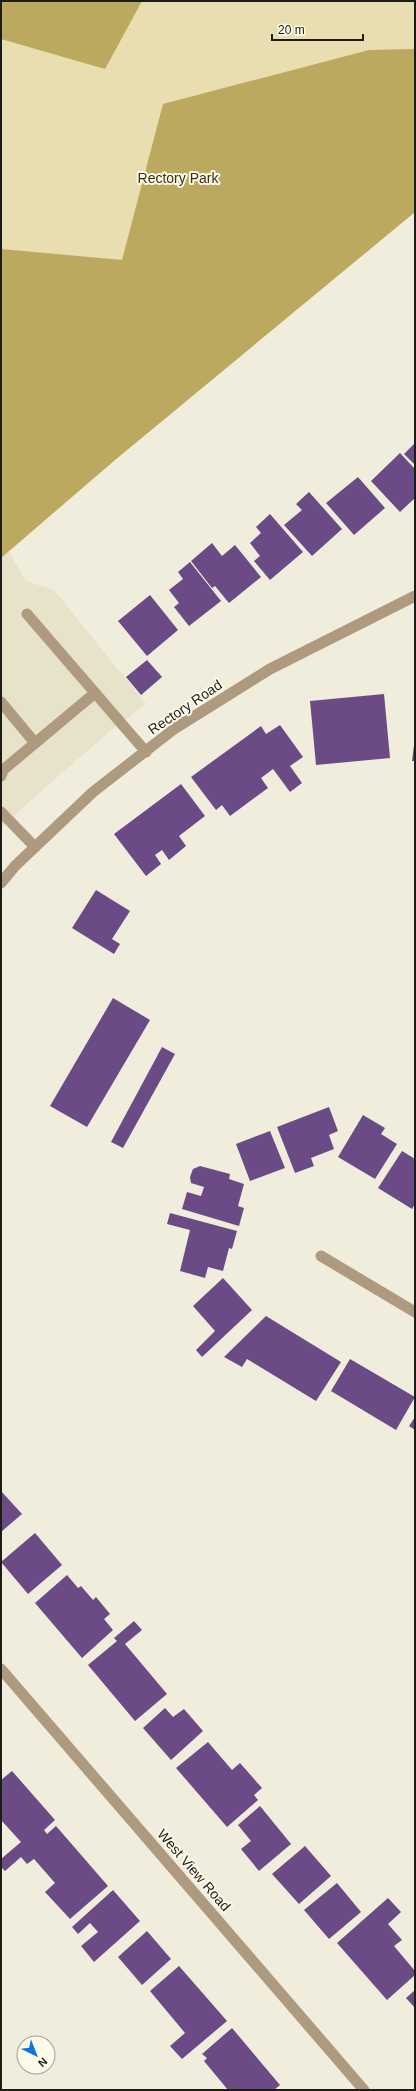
<svg xmlns="http://www.w3.org/2000/svg" width="416" height="2091" font-family="Arial,sans-serif">
<style>
.built{fill:#e7e2ca}
.green{fill:#e8deaf}
.forest{fill:#baa95f}
.building{fill:#6b4b85}
.lines{fill:none;stroke-linecap:round;stroke-linejoin:round}
.service{stroke:#ae9a7f;stroke-width:11}
.minor{stroke:#ae9a7f;stroke-width:11}
.tertiary{stroke:#ae9a7f;stroke-width:11}
.labels{text-anchor:middle;dominant-baseline:central;stroke-width:4;stroke-linejoin:round;paint-order:stroke}
.park-label{font-size:14px;fill:#393110;stroke:#fefaea}
.street-label{font-size:14px;fill:#1d1c16;stroke:#fefaea}
</style>
<rect width="100%" height="100%" fill="#f0eddd"/>
<polygon class="built" points="9,552 26,581 54,590 146,704 110,731 23,807 1,829 1,558"/>
<polygon class="green" points="1,1 415,1 415,212 115,460 1,558"/>
<g class="forest">
<polygon points="1,1 142,1 105,69 1,39"/>
<polygon points="415,49 415,212 115,460 1,558 1,249 122,260 163,104 369,50"/>
</g>
<g class="building">
<polygon points="415,443 415,465 404,454"/>
<polygon points="400,453 415,469 415,498 400,512 371,481"/>
<polygon points="358,477 385,508 354,535 326,503"/>
<polygon points="309,492 342,529 312,556 284,525 302,510 296,504"/>
<polygon points="270,514 303,552 270,580 254,561 260,556 250,543 261,533 256,527"/>
<polygon points="212,543 222,556 235,545 261,577 229,603 215,586 212,588 191,561"/>
<polygon points="190,562 221,601 189,626 174,607 179,603 169,590 183,579 178,572"/>
<polygon points="150,595 178,630 147,656 118,621"/>
<polygon points="147,660 162,677 141,695 126,677"/>
<polygon points="384,694 390,758 316,765 310,701"/>
<polygon points="280,725 303,757 290,766 302,783 290,792 273,769 261,778 268,788 230,816 222,805 216,810 191,777 261,726 266,734"/>
<polygon points="414,745 415,745 415,761 412,761"/>
<polygon points="181,784 205,816 179,836 186,846 169,860 162,850 155,855 161,864 146,876 114,834"/>
<polygon points="96,890 130,911 112,939 120,944 114,954 72,928"/>
<polygon points="113,998 150,1020 87,1127 50,1106"/>
<polygon points="162,1047 175,1054 123,1148 111,1142"/>
<polygon points="329,1107 338,1131 329,1135 334,1149 311,1158 314,1166 295,1173 277,1127"/>
<polygon points="363,1115 385,1128 381,1134 397,1144 375,1179 338,1157"/>
<polygon points="270,1131 285,1168 250,1181 236,1144"/>
<polygon points="402,1151 415,1159 415,1204 412,1209 378,1188"/>
<polygon points="200,1166 230,1174 229,1179 244,1184 238,1206 244,1208 239,1226 182,1209 187,1192 201,1196 204,1187 191,1183 190,1177 193,1169"/>
<polygon points="170,1213 237,1231 232,1249 229,1248 223,1271 208,1267 205,1278 180,1271 190,1230 167,1224"/>
<polygon points="223,1278 252,1310 202,1357 196,1350 215,1331 193,1306"/>
<polygon points="266,1316 341,1362 316,1401 247,1359 242,1367 224,1357"/>
<polygon points="350,1359 415,1397 396,1430 331,1391"/>
<polygon points="415,1417 415,1430 409,1426"/>
<polygon points="1,1491 22,1514 1,1532"/>
<polygon points="35,1533 62,1565 28,1594 1,1562"/>
<polygon points="67,1575 78,1588 81,1586 93,1600 96,1597 110,1614 104,1619 113,1630 82,1658 35,1603"/>
<polygon points="134,1621 142,1630 125,1644 167,1694 135,1721 88,1665 117,1641 114,1638"/>
<polygon points="165,1708 173,1717 184,1709 203,1731 171,1760 143,1728"/>
<polygon points="208,1742 232,1770 240,1763 262,1788 254,1795 258,1800 227,1827 176,1768"/>
<polygon points="12,1771 55,1820 44,1830 47,1834 56,1826 108,1886 70,1919 45,1892 55,1883 34,1859 27,1864 21,1857 5,1871 1,1867 1,1859 21,1842 1,1820 1,1780"/>
<polygon points="260,1806 291,1844 259,1871 241,1849 251,1841 238,1825"/>
<polygon points="305,1846 331,1876 299,1904 272,1874"/>
<polygon points="337,1883 361,1912 329,1939 304,1910"/>
<polygon points="113,1890 140,1921 94,1962 81,1946 98,1932 90,1923 78,1934 72,1927"/>
<polygon points="388,1898 401,1912 388,1924 402,1940 394,1946 415,1971 415,1975 387,2000 337,1943"/>
<polygon points="147,1931 171,1959 142,1985 118,1957"/>
<polygon points="179,1966 227,2021 182,2059 170,2046 185,2033 150,1991"/>
<polygon points="415,1990 415,2008 406,1998"/>
<polygon points="232,2028 280,2085 274,2090 228,2090 204,2061 207,2058 202,2054"/>
</g>
<g class="lines">
<g class="service">
<polyline points="27,614 146,752"/>
<polyline points="1,702 35,743"/>
<polyline points="1,776 3,770 95,693"/>
<polyline points="1,812 35,847"/>
</g>
<g class="minor">
<polyline points="321,1256 415,1312"/>
<polyline points="1,1669 364,2090"/>
</g>
<polyline class="tertiary" points="1,883 15,866 93,792 174,729 270,669 415,596"/>
</g>
<g class="labels">
<g class="park-label">
<text x="178" y="178">Rectory Park</text>
</g>
<g class="street-label">
<text transform="translate(185 707) rotate(-34)">Rectory Road</text>
<text transform="translate(194 1870) rotate(49)">West View Road</text>
</g>
</g>
<rect width="416" height="2091" fill="none" stroke="#1d1c16" stroke-width="4"/>
<g transform="translate(36 2055) rotate(137)"><circle r="19" fill="#fefaea" stroke="#a4a195"/>
<path d="M0-3L7 15L0 10L-7 15Z" fill="#0b76de"/>
<text y="-6" font-size="11" font-weight="bold" text-anchor="middle" fill="#1d1c16">N</text>
</g>
<path d="M272 34v6h91v-6" fill="none" stroke="#1d1c16" stroke-width="2"/>
<text x="278" y="34" font-size="12" fill="#1d1c16" stroke="#fefaea" stroke-width="3" paint-order="stroke">20 m</text>
</svg>
